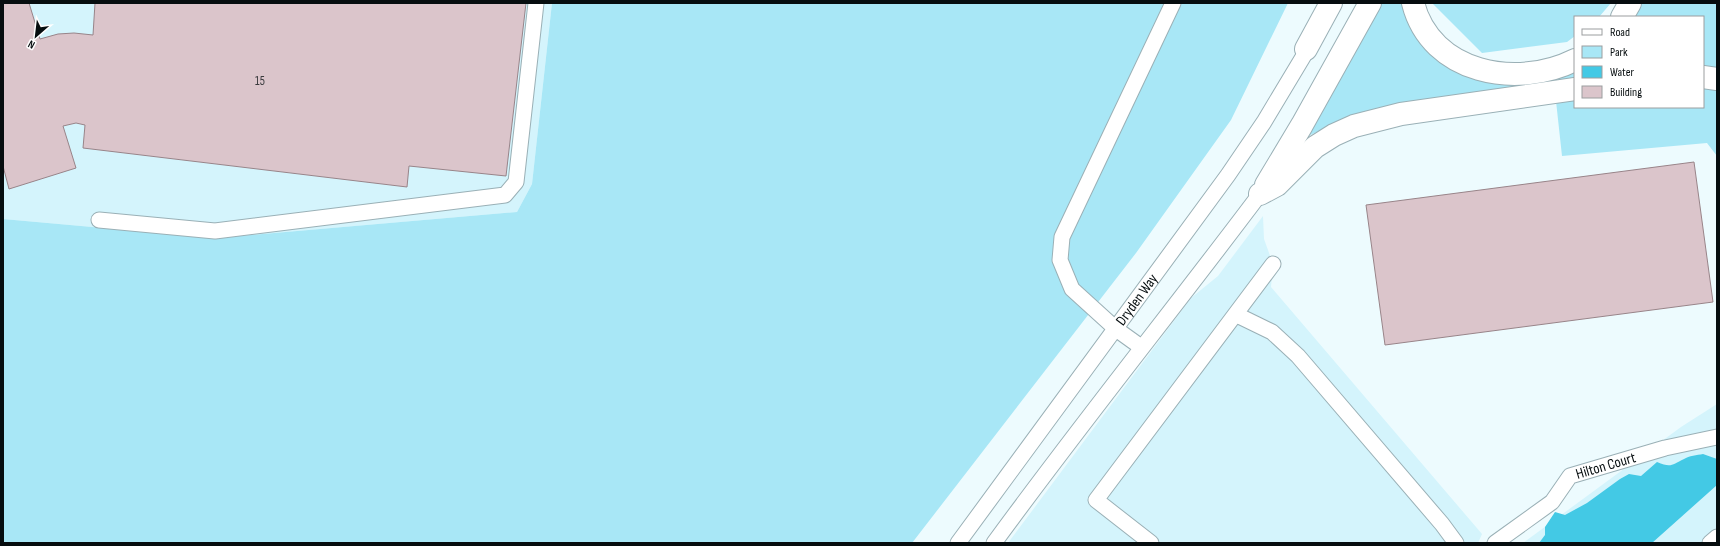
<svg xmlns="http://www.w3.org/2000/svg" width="1720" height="546" font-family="'Sofia Sans Condensed',sans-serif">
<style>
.built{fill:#d4f4fc}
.green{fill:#a8e7f6}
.water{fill:#43c9e5}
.building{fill:#dbc5cb;stroke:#988489}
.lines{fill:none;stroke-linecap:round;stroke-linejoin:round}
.minor-casing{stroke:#9ab0b6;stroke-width:17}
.highway-casing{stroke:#9ab0b6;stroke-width:24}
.minor{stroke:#fff;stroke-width:15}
.highway{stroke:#fff;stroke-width:22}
.labels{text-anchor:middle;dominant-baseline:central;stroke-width:3.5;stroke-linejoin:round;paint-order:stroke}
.number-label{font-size:13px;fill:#3b3b3e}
.street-label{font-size:15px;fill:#060d0f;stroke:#fff}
</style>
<rect width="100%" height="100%" fill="#edfbfe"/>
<g class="built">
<polygon points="3,3 552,3 532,184 517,212 215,238 3,219"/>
<polygon points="1263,216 1264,239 1273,264 1271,287 1482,534 1478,543 1008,543 1191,298 1218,276"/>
<polygon points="1717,404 1717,543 1523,543 1681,427"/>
</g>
<g class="green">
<polygon points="552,3 1288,3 1231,120 1136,253 912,543 3,543 3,219 215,238 517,212 532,184"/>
<polygon points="1381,3 1406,3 1463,72 1575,68 1575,82 1336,123 1308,136"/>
<polygon points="1432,3 1611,3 1599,17 1575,17 1575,36 1567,42 1482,53"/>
<polygon points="1639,3 1717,3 1717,70 1703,70 1703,17 1632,17"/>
<polygon points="1703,85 1717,88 1717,156 1707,143 1562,156 1556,101 1575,98 1575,107 1703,107"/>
</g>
<path class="water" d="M1703 454 1717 459V485L1652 543H1539L1545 535V527L1555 512 1565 515 1587 503 1620 479 1629 474 1641 476 1657 462C1671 468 1672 465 1684 459 1689 456 1697 455 1703 454Z"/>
<g class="building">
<polygon points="3,3 29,3 40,39 58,34 74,33 93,35 95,3 526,3 506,176 409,166 407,187 83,148 85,125 76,123 63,126 76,168 9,189 3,166"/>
<polygon points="1694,162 1713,302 1385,345 1366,205"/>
</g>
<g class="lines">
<defs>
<g id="minor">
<polyline points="99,220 215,231 505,195 516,182 536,3"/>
<polyline points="1237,315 1272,332 1298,356 1442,524 1456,543"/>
<polyline points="1141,347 1116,329 1072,289 1060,260 1062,237 1173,3"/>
<path id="s1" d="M958 543 1228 175 1264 122 1312 42"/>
<path d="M994 543C1080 425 1172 311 1260 194"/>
<polyline points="1151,543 1096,500 1273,264"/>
<path id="s2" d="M1495 543 1552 502 1570 476 1665 448 1717 437"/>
<polyline points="1710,543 1717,537"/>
</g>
<g id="highway">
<path d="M1413 3C1431 74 1517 89 1575 60"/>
<polyline points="1622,17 1630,3"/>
<polyline points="1306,49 1331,3"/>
<polyline points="1703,77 1717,79"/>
<polyline points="1266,185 1302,125 1370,3"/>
<polyline points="1260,194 1277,185 1315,147 1334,135 1354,126 1401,114 1575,89"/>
</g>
</defs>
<use href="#minor" class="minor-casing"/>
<use href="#highway" class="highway-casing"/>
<use href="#minor" class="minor"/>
<use href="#highway" class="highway"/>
</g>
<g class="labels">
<g class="number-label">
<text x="260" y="81">15</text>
</g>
<g class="street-label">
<text stroke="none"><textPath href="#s1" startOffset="302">Dryden Way</textPath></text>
<text stroke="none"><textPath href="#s2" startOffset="139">Hilton Court</textPath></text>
</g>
</g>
<rect width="1720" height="546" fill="none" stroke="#060d0f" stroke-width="8"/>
<rect x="1574" y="16" width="130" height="92" fill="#ffffff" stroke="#9b9e9f"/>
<rect x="1582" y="29" width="20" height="6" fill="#ffffff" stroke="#9b9e9f"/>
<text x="1610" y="36" font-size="12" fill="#060d0f">Road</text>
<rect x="1582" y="46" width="20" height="12" fill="#a8e7f6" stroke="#9b9e9f"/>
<text x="1610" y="56" font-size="12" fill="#060d0f">Park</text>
<rect x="1582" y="66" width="20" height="12" fill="#43c9e5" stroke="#9b9e9f"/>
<text x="1610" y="76" font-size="12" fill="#060d0f">Water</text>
<rect x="1582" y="86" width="20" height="12" fill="#dbc5cb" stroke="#9b9e9f"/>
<text x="1610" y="96" font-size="12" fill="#060d0f">Building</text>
<g transform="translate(36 36) rotate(208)" stroke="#ffffff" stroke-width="3" paint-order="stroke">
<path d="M0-3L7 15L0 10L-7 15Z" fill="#060d0f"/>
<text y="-6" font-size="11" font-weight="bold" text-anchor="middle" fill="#060d0f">N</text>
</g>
</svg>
